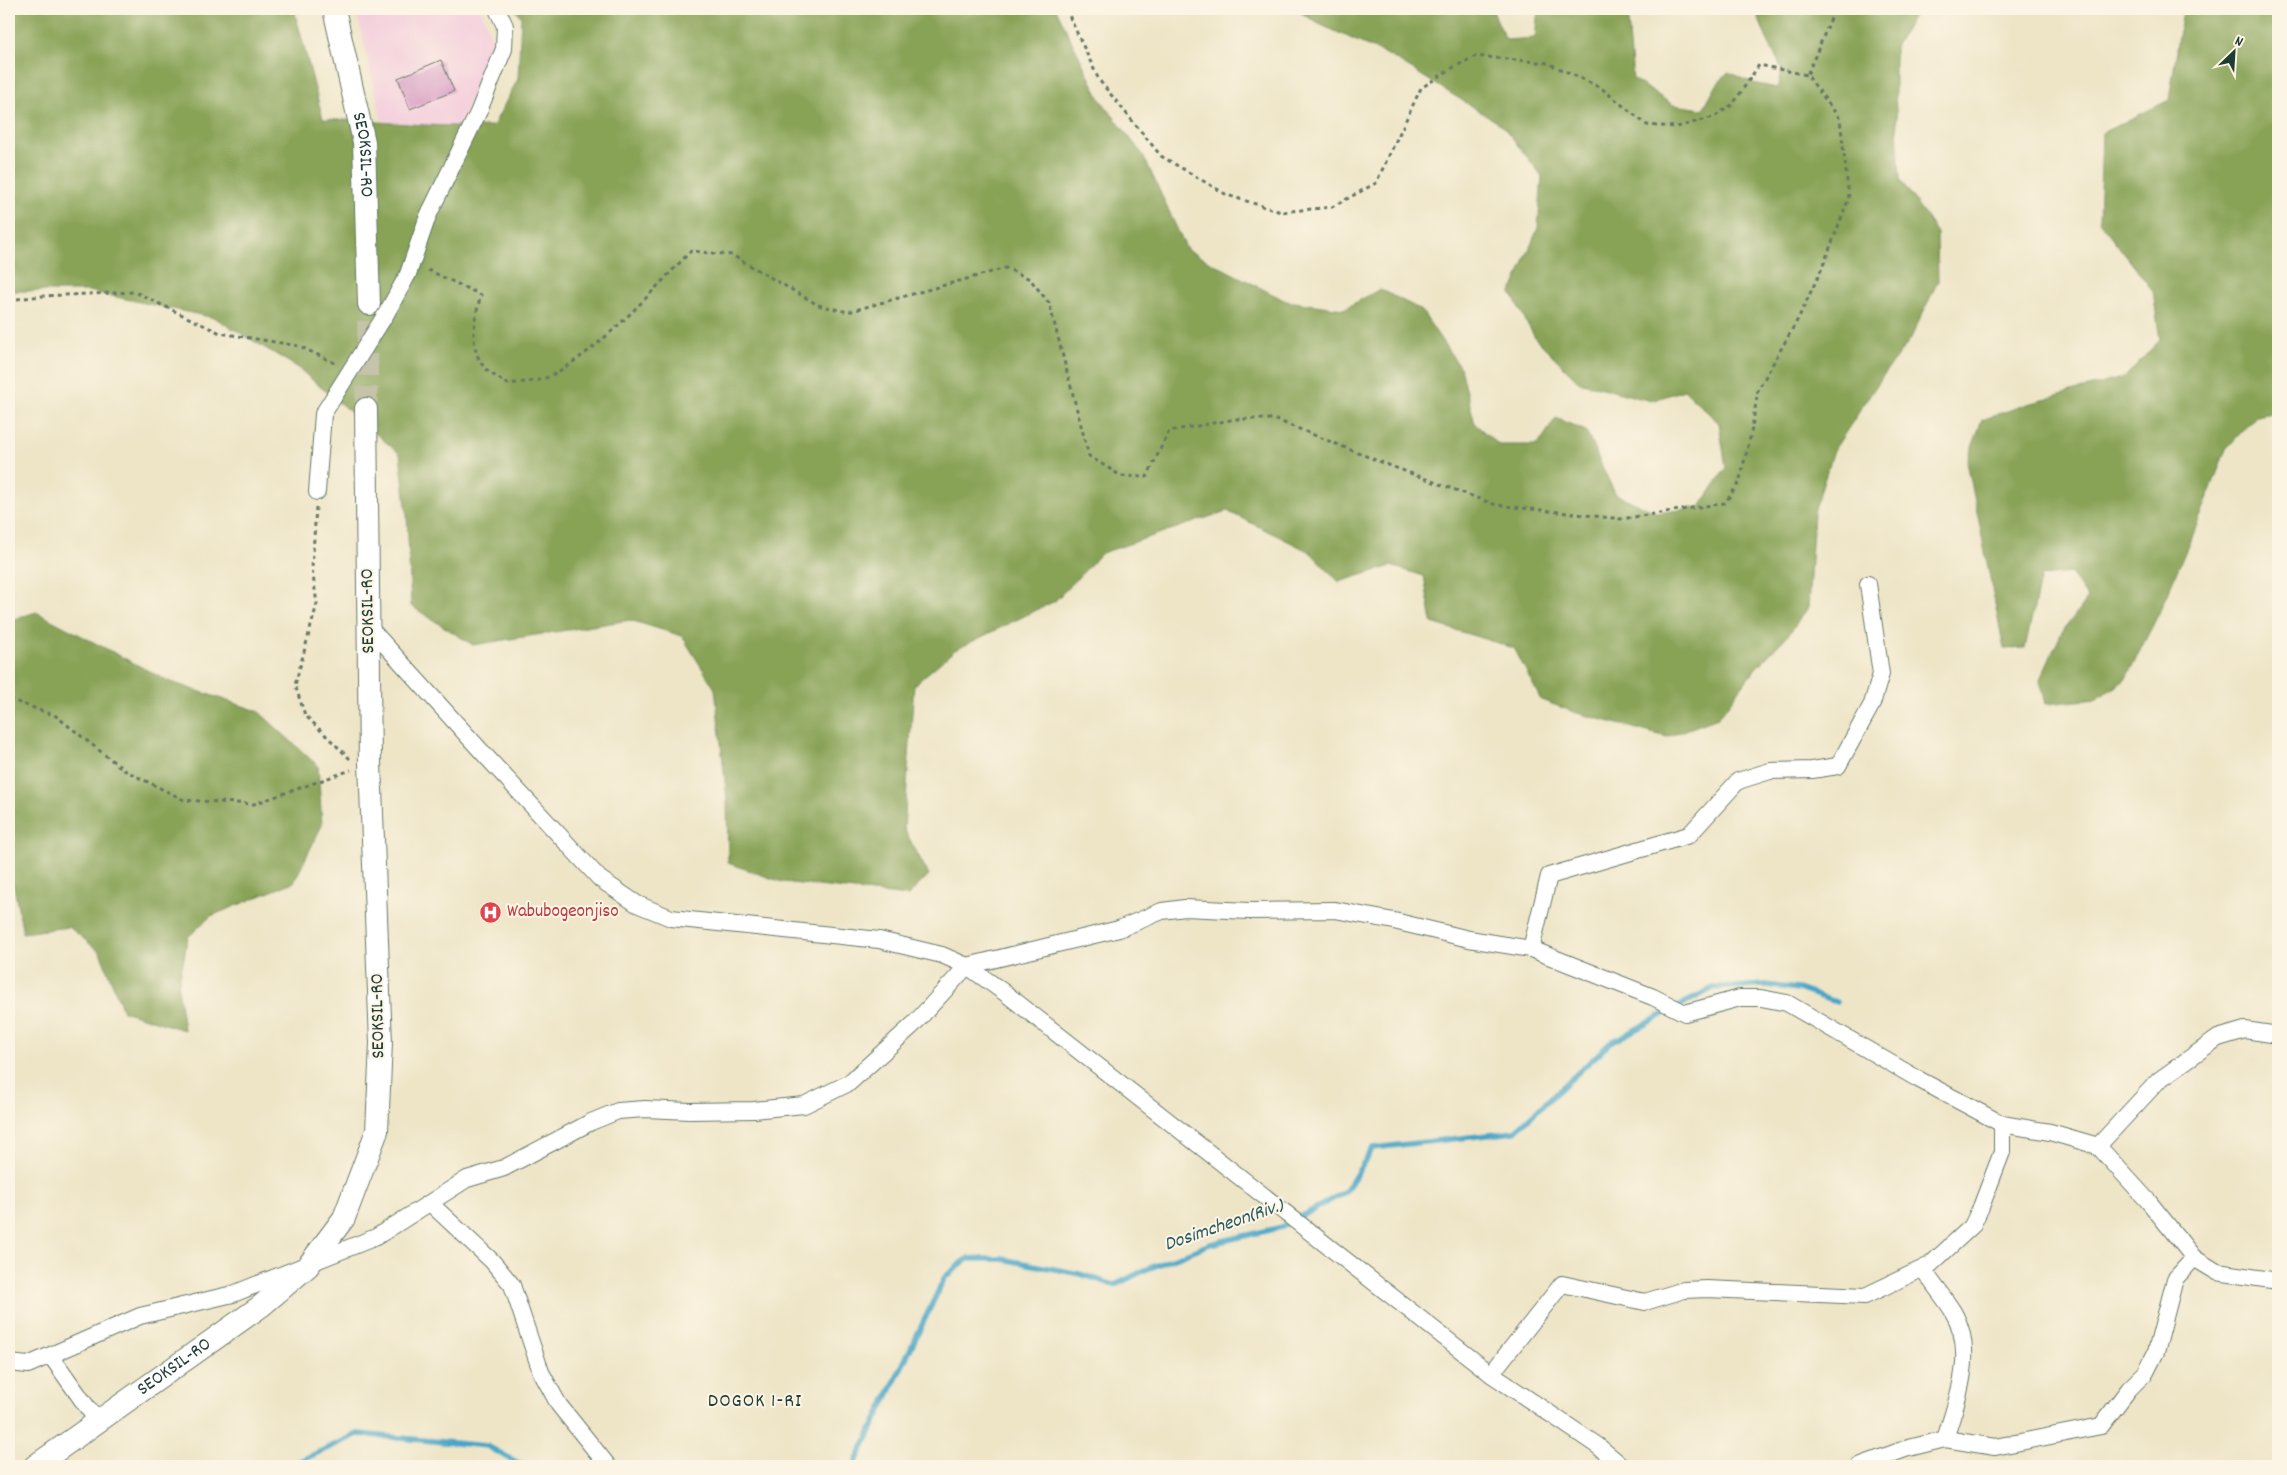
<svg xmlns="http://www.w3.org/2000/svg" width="2287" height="1475" font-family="Dekko,sans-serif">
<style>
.built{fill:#f4cfdd}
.forest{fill:#88a356;stroke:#547045}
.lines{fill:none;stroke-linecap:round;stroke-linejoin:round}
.stream{stroke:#47a5c6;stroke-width:5.5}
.building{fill:#d698c3}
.secondary-tunnel{stroke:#c5c3aa;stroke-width:22;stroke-dasharray:22 11;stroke-linecap:butt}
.street-casing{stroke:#677867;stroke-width:18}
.secondary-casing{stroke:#677867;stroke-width:24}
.path{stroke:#677867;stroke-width:3;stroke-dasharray:4 4;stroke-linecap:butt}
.street{stroke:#fff;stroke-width:16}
.secondary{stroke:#fff;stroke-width:22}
.labels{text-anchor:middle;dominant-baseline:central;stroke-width:4;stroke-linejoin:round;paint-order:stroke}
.street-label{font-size:19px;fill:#1f3d34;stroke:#fcf5e5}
.health-label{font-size:19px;fill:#be3a42;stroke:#fcf5e5;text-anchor:start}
.water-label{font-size:20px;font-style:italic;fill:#2b5c60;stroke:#fcf5e5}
.neighbourhood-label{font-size:20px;letter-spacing:1px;fill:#1f3d34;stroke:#fcf5e5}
</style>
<rect width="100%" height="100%" fill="#fcf5e5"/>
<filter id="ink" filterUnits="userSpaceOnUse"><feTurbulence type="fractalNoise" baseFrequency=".02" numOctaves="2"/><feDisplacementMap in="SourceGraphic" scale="10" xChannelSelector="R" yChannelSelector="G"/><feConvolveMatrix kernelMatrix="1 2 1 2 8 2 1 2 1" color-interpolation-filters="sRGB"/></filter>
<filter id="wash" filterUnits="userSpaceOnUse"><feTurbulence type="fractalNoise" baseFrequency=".0096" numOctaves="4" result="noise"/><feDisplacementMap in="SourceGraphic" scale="20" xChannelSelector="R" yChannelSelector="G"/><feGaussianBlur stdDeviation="1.12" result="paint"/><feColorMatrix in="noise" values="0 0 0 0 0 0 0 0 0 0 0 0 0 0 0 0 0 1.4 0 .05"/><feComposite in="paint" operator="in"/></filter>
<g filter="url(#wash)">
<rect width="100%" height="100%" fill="#eee5c7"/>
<polygon class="built" points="356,9 481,9 493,41 459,127 382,121"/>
<g class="forest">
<path d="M9 9H294L323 119C380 121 437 128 493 126L518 79 521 17 515 9H1056L1100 99 1143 155 1187 250 1286 301 1344 309 1380 289 1421 310 1461 369 1475 424 1499 445H1538L1556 418 1586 431 1615 494 1658 513 1700 507 1726 468 1719 423 1684 390 1651 401 1579 382 1535 338 1511 293 1538 228 1542 176 1502 125 1390 56 1319 24 1295 9H1492L1506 40 1535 38 1538 9H1627L1633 79 1673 105 1703 109 1715 87 1728 72 1753 83 1777 88 1782 69 1766 37 1755 9H1917L1895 47V92L1900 179 1937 233 1938 281 1911 338 1882 377 1834 450 1814 512 1808 608 1788 635 1756 668 1718 718 1667 737 1577 713 1541 700 1514 648 1432 623 1424 576 1391 566 1339 582 1310 552 1227 511 1102 553 1055 601 955 650 914 685 904 829 929 875 908 896 782 882 728 863 727 800 715 689 682 636 630 620 473 645 411 606 407 515 400 454 297 367 215 318 88 291H9Z"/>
<polygon points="2186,9 2278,9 2278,412 2256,416 2226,449 2201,515 2159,613 2125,680 2097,699 2046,704 2040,679 2062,632 2088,598 2071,573 2041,576 2025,648 2004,649 1967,461 1982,420 2024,405 2125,377 2160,340 2153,291 2099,221 2102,133 2169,100 2182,17"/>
<polygon points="36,612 168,681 258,711 318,766 322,825 294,882 211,916 188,937 178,987 184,1030 123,1011 100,952 69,927 23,933 9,862 9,621"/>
</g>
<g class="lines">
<g class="stream">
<polyline points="289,1466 358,1434 487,1446 524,1466"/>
<polyline points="854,1466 945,1277 967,1259 1002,1259 1080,1274 1115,1285 1145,1270 1210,1244 1282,1227 1345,1192 1373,1148 1514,1132 1610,1043 1713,988 1766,985 1798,989 1836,1002"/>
</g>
</g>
<g id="blocks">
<polygon class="building" points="441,60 454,91 410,109 398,78"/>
</g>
</g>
<g filter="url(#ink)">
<use href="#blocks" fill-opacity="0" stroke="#677867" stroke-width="1"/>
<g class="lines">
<polyline class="secondary-tunnel" points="366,409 369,304"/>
<defs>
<g id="street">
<polyline points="317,492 323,414 386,314 408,274 428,216 478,113 504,49 505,26 497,9"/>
<polyline points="369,627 483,753 600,879 637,904 671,918 879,940 942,955 967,966 1005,993 1491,1374 1598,1446 1622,1466"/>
<polyline points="1531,949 1549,876 1689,835 1738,781 1770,771 1812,770 1838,766 1872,704 1881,674 1868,584"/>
<polyline points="2098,1146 2159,1080 2218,1038 2245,1030 2278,1035"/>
<polyline points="430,1203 492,1261 512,1285 541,1372 559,1405 608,1466"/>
<polyline points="2194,1258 2217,1272 2278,1281"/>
<polyline points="51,1356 97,1421"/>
<polyline points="9,1363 28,1365 140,1316 233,1294 376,1237 467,1179 504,1168 591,1122 618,1111 645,1109 690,1111 754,1110 804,1105 849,1083 914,1024 967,966 1119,929 1162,911 1185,908 1249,911 1335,910 1394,921 1469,939 1531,949 1653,997 1685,1013 1740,998 1761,998 1787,1003 1918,1079 2002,1124 2002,1152 1981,1207 1972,1226 1930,1265 1865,1296 1707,1289 1684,1290 1645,1302 1562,1284 1491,1374"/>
<polyline points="1945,1439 1995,1447 2101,1426 2129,1389 2146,1372 2156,1352 2175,1279 2194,1258 2149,1202 2098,1146 2050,1132 2002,1124"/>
<path d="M1859 1466 1905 1449 1945 1439C1958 1397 1977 1351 1952 1310 1943 1296 1932 1283 1923 1269"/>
</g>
<g id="secondary">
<path id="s1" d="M334 9 364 142 369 304"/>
<path id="s2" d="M35 1466 261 1306 308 1266 344 1218 377 1131 381 1043 370 763 366 409"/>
</g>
</defs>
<use href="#street" class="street-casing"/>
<use href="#secondary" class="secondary-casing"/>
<g class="path">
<polyline points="1066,9 1099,80 1161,156 1227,195 1281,212 1332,207 1376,183 1421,88 1454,67 1476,56 1548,63 1601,88 1647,125 1677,127 1714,117 1733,104 1759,65 1807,75"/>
<path d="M428 270 481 295C474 319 467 352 488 371 494 376 502 380 508 384 521 382 539 382 550 376 602 349 650 293 691 251L732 255 818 305 848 312 1006 268 1030 279 1049 303 1089 456 1121 476 1147 477 1169 431 1236 419H1274L1391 466 1496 505 1621 519 1725 503 1739 483 1751 434 1758 390 1798 319 1823 266 1849 198 1840 119 1807 75 1835 9"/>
<polyline points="9,300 42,296 135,292 220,333 299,346 337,364"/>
<polyline points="316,507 312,568 317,604 295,685 305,715 350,759"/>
<polyline points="9,699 56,716 124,770 184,800 254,804 351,770"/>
</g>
<use href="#street" class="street"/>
<use href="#secondary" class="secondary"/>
</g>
</g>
<defs>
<symbol id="hospital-disc" viewBox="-11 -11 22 22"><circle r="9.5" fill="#e0444e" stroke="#fcf5e5"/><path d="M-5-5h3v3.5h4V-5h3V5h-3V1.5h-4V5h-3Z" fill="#fff"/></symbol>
</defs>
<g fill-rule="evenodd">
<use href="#hospital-disc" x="478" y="900" width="25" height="25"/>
</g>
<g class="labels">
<g class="street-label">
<text stroke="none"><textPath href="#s1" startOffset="149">SEOKSIL-RO</textPath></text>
<text transform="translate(369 611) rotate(-91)">SEOKSIL-RO</text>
<text transform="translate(379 1016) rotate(-91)">SEOKSIL-RO</text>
<text stroke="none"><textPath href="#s2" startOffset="171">SEOKSIL-RO</textPath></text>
</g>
<g class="health-label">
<text x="507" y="912">Wabubogeonjiso</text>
</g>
<g class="water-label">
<text transform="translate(1224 1226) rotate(-19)">Dosimcheon(Riv.)</text>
</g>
<g class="neighbourhood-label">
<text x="755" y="1402">DOGOK 1-RI</text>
</g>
</g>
<rect width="2287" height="1475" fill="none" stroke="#fcf5e5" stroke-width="30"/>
<g transform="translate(2234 52) rotate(25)" stroke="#fcf5e5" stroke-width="4" paint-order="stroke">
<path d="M0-4L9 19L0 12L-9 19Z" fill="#1f3d34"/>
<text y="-8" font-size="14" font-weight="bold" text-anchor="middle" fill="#1f3d34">N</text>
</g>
</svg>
